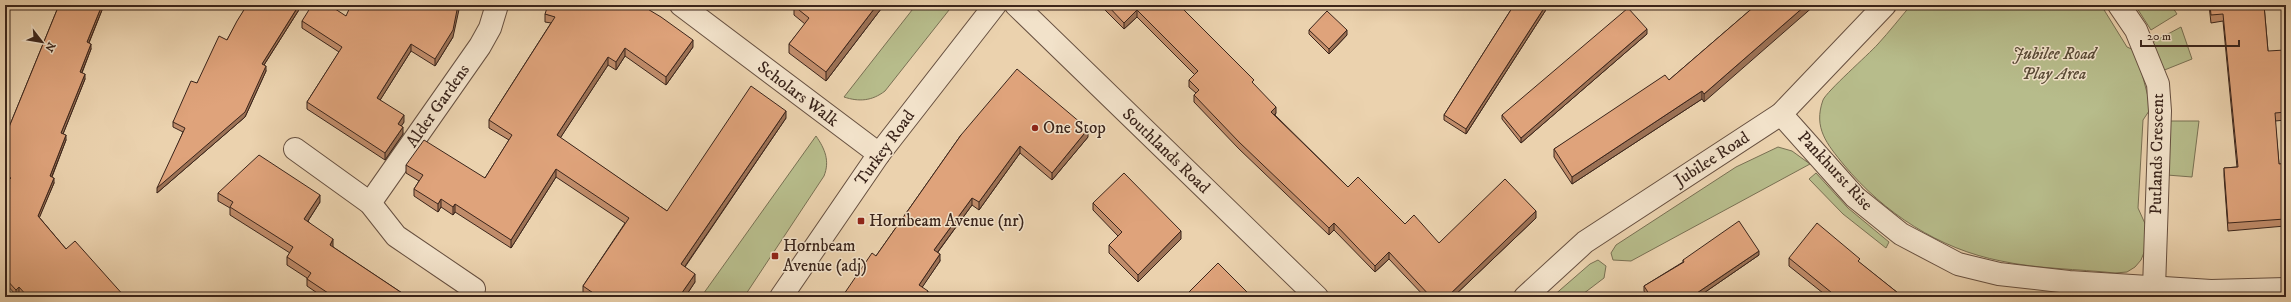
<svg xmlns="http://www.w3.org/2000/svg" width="2291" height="302" font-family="'IM FELL DW Pica',serif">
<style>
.green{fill:#b7bc8b;stroke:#797053}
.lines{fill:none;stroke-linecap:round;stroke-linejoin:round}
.minor-casing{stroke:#675040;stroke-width:24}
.tertiary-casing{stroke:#675040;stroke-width:24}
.minor{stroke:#f2e2ca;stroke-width:22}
.tertiary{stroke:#f2e2ca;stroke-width:22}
.wall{fill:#c08c6a;stroke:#3b251b}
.shaded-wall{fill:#9c7256;stroke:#3b251b}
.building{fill:#dfa37b;stroke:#3b251b}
.poi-dot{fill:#8f2418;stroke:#f2e2ca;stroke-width:1.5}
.labels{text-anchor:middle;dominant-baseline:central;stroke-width:3;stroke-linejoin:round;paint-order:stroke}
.park-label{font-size:17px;font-style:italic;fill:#5a4b37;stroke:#f2e2ca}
.street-label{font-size:17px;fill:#3b251b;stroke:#f2e2ca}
.poi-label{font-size:17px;fill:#3b251b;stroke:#f2e2ca;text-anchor:start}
</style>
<rect width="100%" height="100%" fill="#ebd2ae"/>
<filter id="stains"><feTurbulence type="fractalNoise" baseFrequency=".005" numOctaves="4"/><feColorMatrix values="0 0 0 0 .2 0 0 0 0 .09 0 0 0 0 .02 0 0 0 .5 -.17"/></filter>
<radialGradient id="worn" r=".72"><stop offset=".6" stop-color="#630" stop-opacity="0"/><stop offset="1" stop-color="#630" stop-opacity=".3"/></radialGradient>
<g class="green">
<path d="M916 5H953L885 91C872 101 859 102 844 97Z"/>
<path d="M1911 5H2101L2127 47 2136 51 2151 108 2143 120 2138 208 2147 228V245L2141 260 2135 267 2127 272 2115 273C2078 269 2038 269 2001 261 1939 249 1884 213 1844 165 1827 144 1813 128 1823 100 1827 91 1868 55 1878 44 1889 32 1900 18 1911 5Z"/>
<polygon points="2135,5 2171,5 2177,14 2151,30"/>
<polygon points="2181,27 2192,59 2162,71 2153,42"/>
<polygon points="2168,121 2199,121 2192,177 2167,175"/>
<path d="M816 136C825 149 830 161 824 176L744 297H701Z"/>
<polygon points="1778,147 1792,151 1810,164 1631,261 1613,260 1611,253 1616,245 1736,167"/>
<polygon points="1816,173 1848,208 1889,242 1886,248 1843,214 1809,179"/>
<polygon points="1598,260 1606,266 1604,278 1579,297 1552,297 1590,264"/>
</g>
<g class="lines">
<defs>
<g id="minor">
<polyline points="681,5 879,154"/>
<polyline points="1016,5 1317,297"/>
<polyline points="2119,5 2136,30 2158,84 2160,111 2154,288"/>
<polyline points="1781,114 1855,197 1901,234 1958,264 1999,274 2069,282 2211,291 2286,289"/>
<polyline points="295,149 370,203 396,236 474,289"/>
<polyline points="370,203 480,46 490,28 497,5"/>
<polyline points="1525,297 1585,242 1781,114 1885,5"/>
</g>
<polyline id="tertiary" points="781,297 879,154 995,5"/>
</defs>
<use href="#minor" class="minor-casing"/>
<use href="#tertiary" class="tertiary-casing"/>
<use href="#minor" class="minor"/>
<use href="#tertiary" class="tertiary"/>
</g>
<g class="wall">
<polygon points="59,5 104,5 89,43 91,49 82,73 85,79 63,134 66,140 52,177 54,183 39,217 66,249 125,297 23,297 19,292 16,295 5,283 5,184 8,181 5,180 5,137"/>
<polygon points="247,5 302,5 264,65 266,71 245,117 157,193 183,132 173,127 173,122 197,83 227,40"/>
<polygon points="795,5 884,5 826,81 789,53 789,44 805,24 794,15 794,6"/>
<polygon points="1100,5 1179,5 1254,85 1276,113 1275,115 1348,187 1405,224 1439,243 1536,218 1453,297 1425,297 1389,259 1375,272 1334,230 1329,235 1239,149 1194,102 1194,95 1196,93 1189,87 1189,80 1195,75 1137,17 1124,29"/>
<polygon points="1514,5 1549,5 1466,134 1444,120 1444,115"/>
<polygon points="1756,5 1704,102 1702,99 1572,184 1554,157 1554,149 1669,80"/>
<polygon points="2209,5 2264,5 2268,51 2286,66 2286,120 2275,121 2279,164 2286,167 2286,198 2284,198 2285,226 2228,231 2224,176 2224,168 2237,167 2223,21 2211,23"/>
<polygon points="545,14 693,47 666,85 625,56 616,70 608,65 560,138 667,211 786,118 685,267 695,282 685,297 587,297 583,294 583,286 625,223 556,177 511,248 455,212 453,215 441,207 438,212 414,196 414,189 419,181 406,173 406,165 485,178 509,140 489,128 489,120 551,23 545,22"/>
<polygon points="346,16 453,37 435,66 411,51 380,100 404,122 401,126 403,134 385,160 307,109 307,102 339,52 302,28 302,21"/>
<polygon points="1309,30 1347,35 1329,54 1309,34"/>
<polygon points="1647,34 1521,143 1502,119 1502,115"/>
<polygon points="961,135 1088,137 1052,180 1020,153 979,210 972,205 938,252 940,261 922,287 928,297 844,297 844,294 876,256"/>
<polygon points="218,193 320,202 308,221 333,246 333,247 408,297 323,297 307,286 307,278 287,265 287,257 290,253 230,215 230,208 218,201"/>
<polygon points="1093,203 1181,239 1138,282 1109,253 1109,245 1118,236 1093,210"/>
<polygon points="1759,255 1698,297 1647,297 1644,291 1644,286 1683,262 1683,260"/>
<polygon points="1789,258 1860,263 1903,297 1828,297 1789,266"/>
</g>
<g class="shaded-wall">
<polygon points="102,5 104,5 87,47 87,42"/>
<polygon points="299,5 302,5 262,68 262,64"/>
<polygon points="458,5 460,5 453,37 435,66 435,59"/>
<polygon points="877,5 884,5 826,81 826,72"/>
<polygon points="1546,5 1549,5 1466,134 1466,129"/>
<polygon points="1806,5 1815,5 1704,102 1704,94"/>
<polygon points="1137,10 1137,17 1124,29 1124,23"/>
<polygon points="1647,29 1647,34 1521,143 1521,138"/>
<polygon points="1347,30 1347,35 1329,54 1329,49"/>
<polygon points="693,40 693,47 666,85 666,77"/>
<polygon points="91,44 91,49 80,77 80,72"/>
<polygon points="411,44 411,51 377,105 377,98"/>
<polygon points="625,48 625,56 616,70 616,62"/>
<polygon points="608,57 608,65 557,143 557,135"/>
<polygon points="266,66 266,71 245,117 157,193 157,188"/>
<polygon points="85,74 85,79 61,139 61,133"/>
<polygon points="1702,91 1702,99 1572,184 1572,177"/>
<polygon points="1276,107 1276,113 1271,118 1271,112"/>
<polygon points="786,111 786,118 681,272 681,264"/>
<polygon points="404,115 404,122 398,131 398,124"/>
<polygon points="403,127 403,134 385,160 385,153"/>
<polygon points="1088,129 1088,137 1052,180 1052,173"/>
<polygon points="66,135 66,140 50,181 50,176"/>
<polygon points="1020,146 1020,153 979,210 979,202"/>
<polygon points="556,169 556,177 511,248 511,240"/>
<polygon points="54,178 54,183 38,221 38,216"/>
<polygon points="320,195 320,202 304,227 304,219"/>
<polygon points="972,198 972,205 934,257 934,250"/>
<polygon points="441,199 441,207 438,212 438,204"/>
<polygon points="455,204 455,212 453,215 453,207"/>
<polygon points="1536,211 1536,218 1453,297 1447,297"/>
<polygon points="1334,223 1334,230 1329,235 1329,228"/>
<polygon points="1181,231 1181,239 1138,282 1138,275"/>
<polygon points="333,239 333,246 330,252 330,245"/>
<polygon points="1759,251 1759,255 1698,297 1691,297"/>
<polygon points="1389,252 1389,259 1375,272 1375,266"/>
<polygon points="940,254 940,261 919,292 919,285"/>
<polygon points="695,274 695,282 685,297 679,297"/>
<polygon points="19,287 19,292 16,295 16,290"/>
<polygon points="928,291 928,297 923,297"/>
</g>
<g class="building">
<polygon points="59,5 102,5 87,42 91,44 80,72 85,74 61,133 66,135 50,176 54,178 38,216 66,249 75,241 125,297 28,297 19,287 16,290 5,278 5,184 11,178 5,175 5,137"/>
<polygon points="247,5 299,5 262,64 266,66 245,112 157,188 185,128 173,122 191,81 197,83 219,36 227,40 237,21"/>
<polygon points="312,5 329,5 346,16 351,5 458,5 453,30 435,59 411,44 377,98 404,115 398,124 403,127 385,153 307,102 342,47 302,21"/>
<polygon points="548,5 641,5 661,17 693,40 666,77 625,48 616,62 608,57 557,135 667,211 751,86 786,111 681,264 695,274 679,297 599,297 583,286 629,218 556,169 511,240 455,204 453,207 441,199 438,204 414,189 423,175 406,165 424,140 485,178 512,135 489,120 555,17 545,14"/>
<polygon points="795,5 877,5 826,72 789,44 809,18 794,6"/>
<polygon points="1107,5 1179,5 1254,80 1252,82 1276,107 1271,112 1348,187 1358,177 1405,224 1414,215 1439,243 1505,179 1536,211 1447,297 1431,297 1389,252 1375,266 1334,223 1329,228 1239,142 1194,95 1199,90 1189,80 1198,71 1137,10 1124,23"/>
<polygon points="1514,5 1546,5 1466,129 1444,115"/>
<polygon points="1756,5 1806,5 1704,94 1702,91 1572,177 1554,149 1665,75 1669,80"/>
<polygon points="2210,5 2264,5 2268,51 2285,50 2286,66 2286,112 2275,113 2279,164 2286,163 2286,190 2283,190 2285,219 2228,223 2224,168 2238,167 2223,14 2211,15"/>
<polygon points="1628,8 1647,29 1521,138 1502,115"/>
<polygon points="1327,11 1347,30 1329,49 1309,30"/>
<polygon points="1017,69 1088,129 1052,173 1020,146 979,202 972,198 934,250 940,254 919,285 928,291 923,297 849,297 844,294 872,253 876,256 961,135"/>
<polygon points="259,155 320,195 304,219 333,239 330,245 408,297 334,297 307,279 311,273 287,257 293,247 230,207 233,202 218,193"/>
<polygon points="1124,173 1181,231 1138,275 1109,245 1122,232 1093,203"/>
<polygon points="1739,221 1759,251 1691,297 1651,297 1644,286 1684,262 1683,260"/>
<polygon points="1817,223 1860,259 1858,261 1903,297 1837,297 1789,258"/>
<polygon points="1218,263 1252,297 1184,297"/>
</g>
<g class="poi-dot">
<circle cx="1035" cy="128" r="4"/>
<rect x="857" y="217" width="8" height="8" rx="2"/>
<rect x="771" y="252" width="8" height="8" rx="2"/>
</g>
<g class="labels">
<g class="park-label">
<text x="2054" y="54">Jubilee Road<tspan x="2054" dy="20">Play Area</tspan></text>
</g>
<g class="street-label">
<text transform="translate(798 94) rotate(37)">Scholars Walk</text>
<text transform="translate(438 106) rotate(-55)">Alder Gardens</text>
<text transform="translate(885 148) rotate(-54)">Turkey Road</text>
<text transform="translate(1166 151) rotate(44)">Southlands Road</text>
<text transform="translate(2157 154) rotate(-89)">Putlands Crescent</text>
<text transform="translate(1712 159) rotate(-33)">Jubilee Road</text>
<text transform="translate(1835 171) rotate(47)">Pankhurst Rise</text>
</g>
<g class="poi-label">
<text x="1043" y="128">One Stop</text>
<text x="869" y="221">Hornbeam Avenue (nr)</text>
<text x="783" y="246">Hornbeam<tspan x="783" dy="20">Avenue (adj)</tspan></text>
</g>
</g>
<rect width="2291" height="302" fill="none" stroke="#ebd2ae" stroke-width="20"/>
<rect x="6" y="6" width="2279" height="290" fill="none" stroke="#3b251b" stroke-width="2"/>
<rect x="10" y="10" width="2271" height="282" fill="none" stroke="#3b251b"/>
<g transform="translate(42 42) rotate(121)" stroke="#f2e2ca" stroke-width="3" paint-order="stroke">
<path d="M0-3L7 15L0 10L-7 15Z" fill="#3b251b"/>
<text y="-6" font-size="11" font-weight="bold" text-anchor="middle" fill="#3b251b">N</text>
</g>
<path d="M2141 40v6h98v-6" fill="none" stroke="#3b251b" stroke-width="2"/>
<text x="2147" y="40" font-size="12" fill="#3b251b" stroke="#f2e2ca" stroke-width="3" paint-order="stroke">20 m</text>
<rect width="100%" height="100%" filter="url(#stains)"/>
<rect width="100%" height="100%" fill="url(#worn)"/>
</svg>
